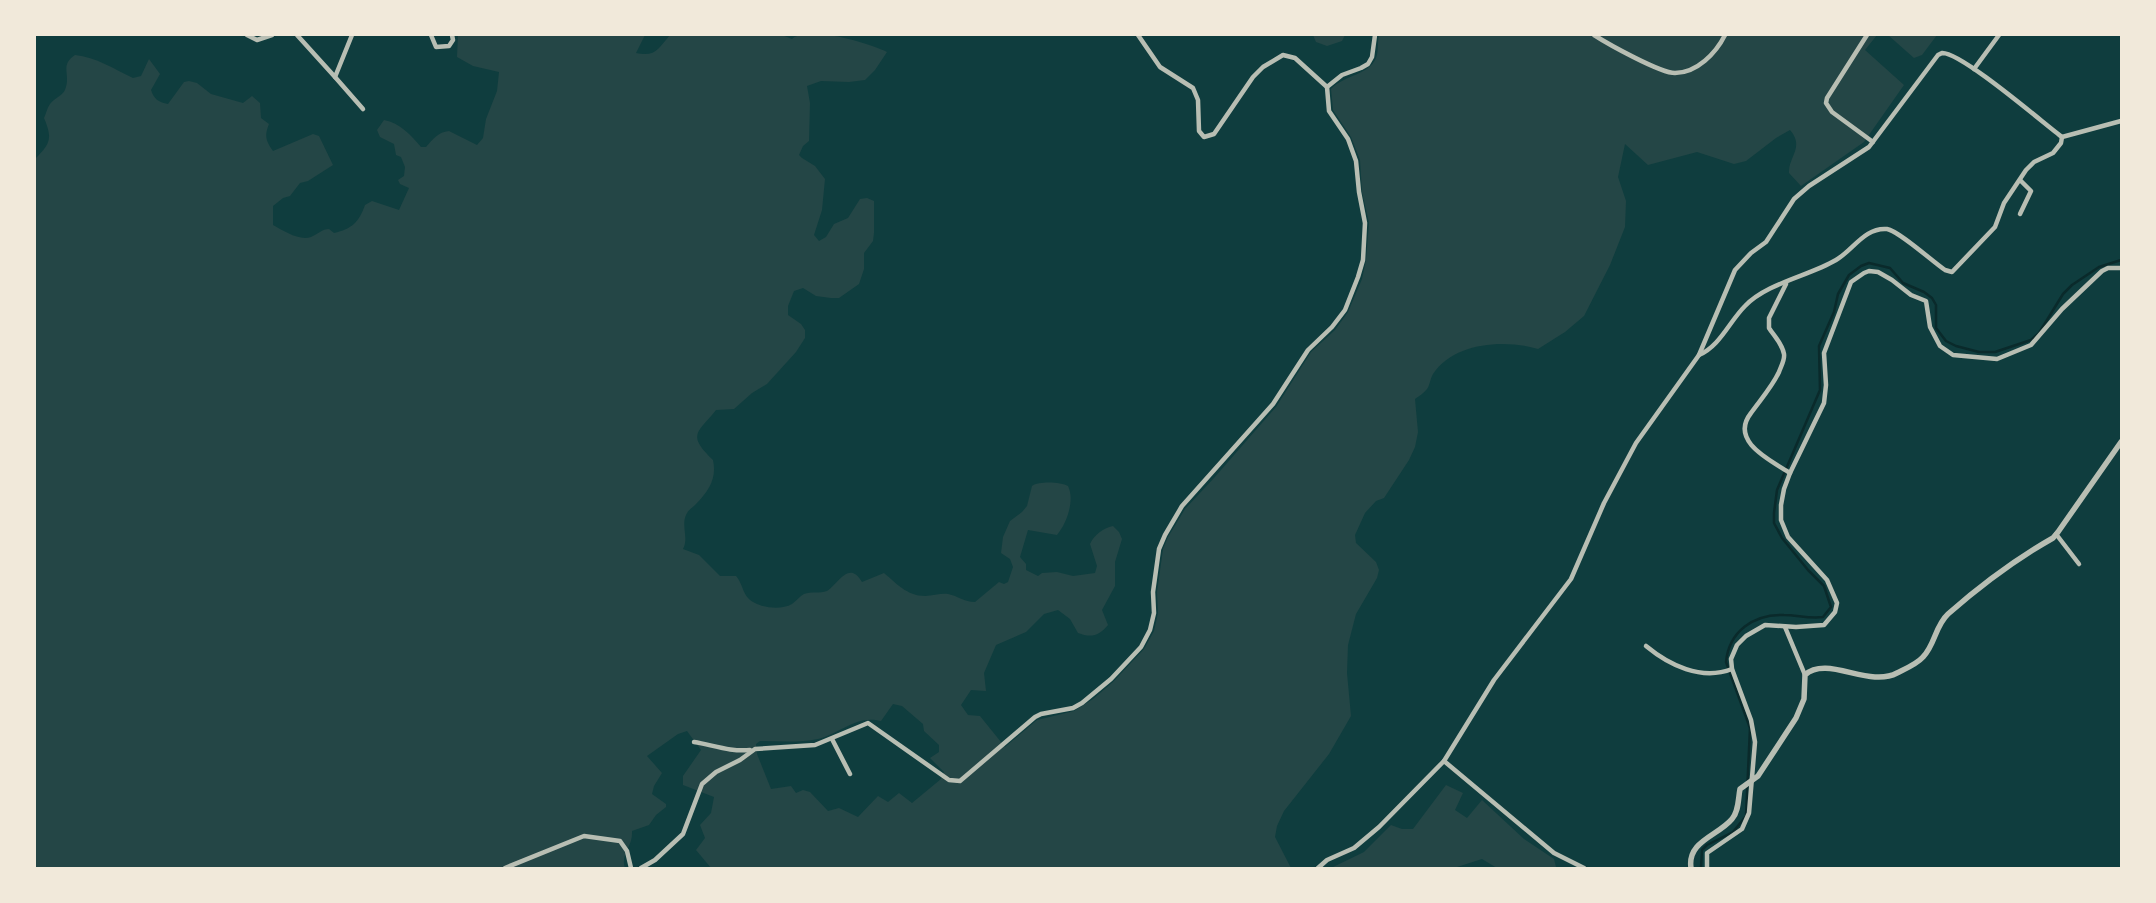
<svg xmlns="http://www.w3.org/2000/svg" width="2156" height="903" font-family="'IBM Plex Serif',serif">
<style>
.green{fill:#244646;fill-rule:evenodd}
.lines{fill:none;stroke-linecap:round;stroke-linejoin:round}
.stream{stroke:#0a2a2b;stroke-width:2.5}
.minor{stroke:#b8beb3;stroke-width:4.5}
.tertiary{stroke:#b8beb3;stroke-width:5.5}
</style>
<rect width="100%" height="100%" fill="#0f3d3e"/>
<g class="green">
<path d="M458 35H645L636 53C656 57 658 49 670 35H782L792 39C809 25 868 43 887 52L875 70 865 80 849 82 821 81 807 86 810 103 809 141 803 146 799 155 802 158 815 166 825 179 822 210 814 235 819 241 826 237 834 224 848 218 860 199 867 198 874 201V233L873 241 864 253V269L859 284 839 298H831L816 296 803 288 794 291 788 306V315L801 324 805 330V338L796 352 767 384 752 393 734 409 716 410C698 433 686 434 713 460 717 478 709 491 696 504 692 508 688 510 686 515 681 526 689 538 683 549L699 555 720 576H736C744 585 742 597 755 603 764 608 782 610 792 604 796 601 800 596 804 594 811 591 820 594 827 591 839 583 849 560 862 582L884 573C896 583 907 596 925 596 933 596 941 593 948 594 958 596 964 602 975 602L999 582 1004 584 1008 582 1013 567 1010 559 1001 553 1003 537 1010 521 1022 512 1027 506 1032 486C1039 481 1061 482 1068 486 1075 500 1067 523 1057 535L1028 530 1020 557 1026 564V570L1038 576 1042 573 1057 572 1073 576 1095 573 1097 566 1090 544C1094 535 1103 528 1113 526L1119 532 1122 539 1115 562V586L1102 610 1108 625C1099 636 1091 638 1078 633L1070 619 1058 610 1044 614 1026 632 996 645 984 673 986 691 971 690 961 705 968 715 980 716 1005 747 1037 720 1074 711 1093 699 1113 682 1144 649 1154 631 1158 613 1157 592 1163 549 1168 537 1185 509 1214 478 1276 407 1311 352 1335 330 1348 312 1362 279 1366 260 1369 223 1362 192 1360 160 1351 137 1333 110 1331 89C1344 75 1369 75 1376 58 1379 51 1377 43 1379 35H1877L1865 50 1904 85 1864 142 1801 186 1789 173C1788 157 1805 147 1790 130L1776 138 1746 161 1734 164 1697 152 1648 165 1625 144 1618 177 1626 201 1625 227 1610 265 1584 316 1565 332 1538 349C1505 339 1454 342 1433 374 1430 379 1430 385 1427 389 1424 393 1419 396 1415 399L1418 432 1415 447 1409 460 1384 498 1376 501 1365 513 1355 535 1356 543 1376 562 1379 570 1377 578 1356 614 1348 645 1347 673 1351 716 1329 754 1284 811 1277 826 1275 837 1291 868H711L696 850 705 838 700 825 711 813 714 797 683 785V776L701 750 687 731 678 734 647 756 662 773 654 786 652 794 666 804V807L656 815 649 825 632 831C633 847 620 855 625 868H35V159C50 144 53 139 44 118 46 114 47 108 50 104 55 97 64 96 66 87 70 73 60 65 75 55 96 57 114 69 133 78L141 76 149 59 160 74 151 90C154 99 158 102 168 104L184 82 189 81 197 83 211 94 243 103 252 96 260 103 261 118 269 124C264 136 266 141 273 151L313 134 319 136 333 165 308 181 300 183 290 196 283 198 273 206V225C284 231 299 241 311 237 318 234 322 229 329 229L334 233C352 229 359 222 365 205L372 201 399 210 409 188 400 184 398 180 404 176 405 167 401 157 396 155 394 144 380 137 377 130 384 120C400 123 411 135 421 147H426C433 139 438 132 449 131L477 145 483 138 486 119 497 91 499 72 473 66 457 57ZM893 704 902 706 923 724 924 731 939 745V752L930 758 944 772 941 779 912 803 899 793 888 802 878 796 858 817 839 808 828 811 810 792 803 790 796 793 791 786 771 789 757 754 756 744 760 741C779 741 799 743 818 739 842 733 855 715 881 721Z"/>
<polygon points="1313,35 1345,35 1342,41 1327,46 1316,42"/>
<polygon points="1888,35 1937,35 1922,55 1914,58"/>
<polygon points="1446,785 1463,793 1455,810 1467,818 1482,800 1524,839 1554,859 1556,867 1497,868 1482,859 1454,868 1331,868 1364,852 1391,825 1402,829 1413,829"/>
</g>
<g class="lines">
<path class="stream" d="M1701 868 1702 850 1707 845 1733 832 1746 816 1750 728 1726 662C1729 631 1754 614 1784 615 1797 615 1809 619 1823 617L1831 607 1824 586 1808 570 1782 538 1774 523V513L1777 490 1820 390 1819 346 1834 312 1838 294 1849 275 1861 266 1869 263 1890 268 1903 283 1924 292 1932 298 1936 305V328L1946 341 1956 346 1979 352H1995L2031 340 2039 333 2063 294 2072 285 2099 267 2121 260"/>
<g class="minor">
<polyline points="247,35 257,40 272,35"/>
<polyline points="297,35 335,77 352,35"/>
<polyline points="431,35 436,47 449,46 453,40 452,35"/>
<polyline points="1138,35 1160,67 1193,88 1198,100 1199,131 1204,137 1214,134 1253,77 1263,67 1283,55 1295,58 1327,87"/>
<path d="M1594 35C1608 44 1660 73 1675 73 1697 73 1716 53 1725 35"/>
<polyline points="1867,35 1827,98 1826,103 1832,112 1873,142"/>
<polyline points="1974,69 1999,35"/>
<polyline points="335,77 363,109"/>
<polyline points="2020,214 2031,191 2020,180"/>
<path d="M1786 284 1769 318V328C1774 336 1782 343 1784 354 1785 360 1781 366 1779 372 1772 387 1761 399 1751 413 1729 441 1770 460 1790 473"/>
<path d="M1699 355C1720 346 1729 322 1745 306 1767 283 1809 276 1836 260 1853 250 1865 227 1887 229 1899 231 1933 262 1945 270L1952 272 1995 227 2004 203 2026 170 2034 162 2053 153 2061 143 2062 137 2121 121"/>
<polyline points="2056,534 2079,564"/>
<polyline points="1785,627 1805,675"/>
<path d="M1646 646C1669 665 1701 681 1732 669"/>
<polyline points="832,739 850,774"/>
<path d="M694 742C713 745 730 752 750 750"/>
<polyline points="1444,761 1554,853 1584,868"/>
<polyline points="505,868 584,836 620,841 627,851 631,868"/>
<polyline points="641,868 655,860 683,834 702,784 716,772 740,760 755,749 815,745 868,723 949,780 960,781 1035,717 1041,714 1073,708 1082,703 1111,679 1141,647 1150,630 1154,613 1153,592 1159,549 1165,535 1182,506 1273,404 1308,350 1332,327 1345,310 1358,277 1363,260 1365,223 1359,192 1356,161 1348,139 1329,111 1327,87 1342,75 1361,68 1368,64 1372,57 1375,35"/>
<path d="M1318 868 1327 860 1354 848 1379 827 1444 761 1494 680 1571 579 1604 503 1636 443 1699 355 1735 270 1751 253 1766 242 1794 199 1809 186 1869 147 1938 55 1942 53C1961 52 2042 122 2062 137"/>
<polyline points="1707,868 1707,853 1742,829 1749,813 1755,742 1751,720 1732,669 1731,659 1737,645 1746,636 1765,625 1796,627 1824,625 1835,612 1837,603 1827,580 1788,537 1781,520 1781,505 1784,489 1790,473 1824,403 1826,385 1824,353 1851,282 1864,273 1869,271 1878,272 1892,280 1911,295 1926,301 1930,327 1940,346 1953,355 1997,359 2031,345 2062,309 2102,271 2108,268 2121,268"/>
</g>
<path class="tertiary" d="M1691 868C1687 841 1718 836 1732 819 1739 811 1738 799 1740 789L1758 776 1796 718 1804 699 1805 675C1827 655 1869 688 1897 673 1905 669 1917 664 1923 657 1935 645 1935 626 1948 614 1980 586 2016 559 2053 538L2058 532 2121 442"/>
</g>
<rect width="2156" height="903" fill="none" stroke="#f1e9da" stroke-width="72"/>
</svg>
